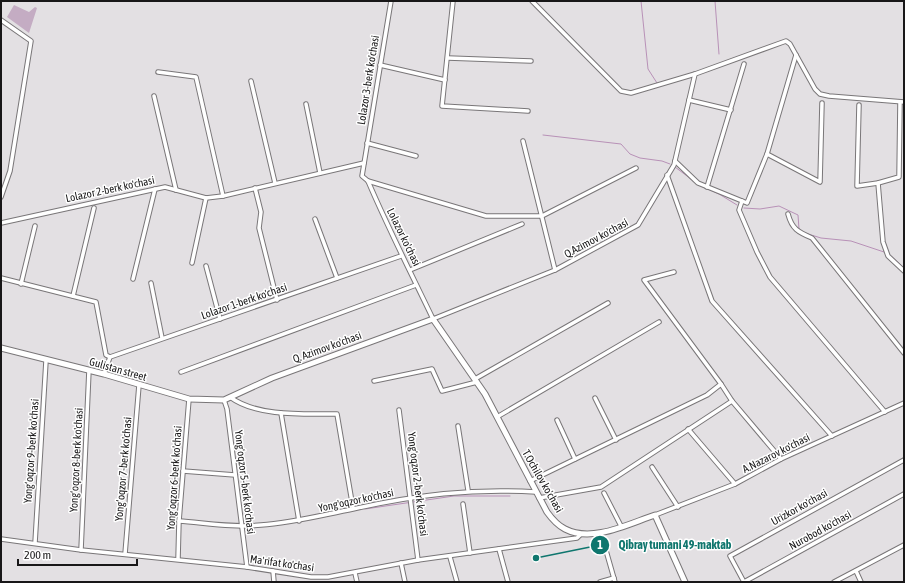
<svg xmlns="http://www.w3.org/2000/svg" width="905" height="583" font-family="'Asap Condensed',sans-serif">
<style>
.green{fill:#c4acc3}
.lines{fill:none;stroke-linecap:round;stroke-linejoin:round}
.stream{stroke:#b891b7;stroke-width:1}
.minor-casing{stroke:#797678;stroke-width:5.5}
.secondary-casing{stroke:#797678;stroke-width:7}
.minor{stroke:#fff;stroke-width:3.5}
.secondary{stroke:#fff;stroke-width:5}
.labels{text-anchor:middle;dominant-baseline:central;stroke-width:3;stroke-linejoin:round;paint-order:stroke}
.street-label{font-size:11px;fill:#181718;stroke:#fff}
.leader{fill:none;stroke:#0f766e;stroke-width:1.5}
.callout-dot{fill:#0f766e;stroke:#fff;stroke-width:1.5}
.mark-label{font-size:12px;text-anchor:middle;font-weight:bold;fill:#fff}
.callout-label{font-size:12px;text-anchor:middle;font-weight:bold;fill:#0f766e;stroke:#fff;stroke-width:3;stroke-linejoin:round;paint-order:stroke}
</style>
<rect width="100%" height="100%" fill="#e3e0e3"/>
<polygon class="green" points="14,5 29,12 35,7 37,8 29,33 7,17"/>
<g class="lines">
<g class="stream">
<polyline points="641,1 648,69 657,83"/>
<polyline points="715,1 719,54"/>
<polyline points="543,135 621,144 630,154 640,158 662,161 670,164"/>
<polyline points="675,167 695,182"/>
<polyline points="699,185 719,194 737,205"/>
<polyline points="744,208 760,209 779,206 798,215 799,229 803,232"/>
<polyline points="808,234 821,238 851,241 884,252"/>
<polyline points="890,255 904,268"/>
<polyline points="365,509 454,496 510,496"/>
</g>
<defs>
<g id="minor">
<path d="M391 1 362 176 368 181C388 228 411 273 433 319L555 270 638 225 674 165 695 74"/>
<polyline points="453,1 442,106 528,111"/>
<polyline points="532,1 621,91 631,93 695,74 786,41 790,44 815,89 820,94 829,96 904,102"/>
<polyline points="1,20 31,41 10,171 1,197"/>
<polyline points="448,58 531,61"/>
<polyline points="380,65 445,80"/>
<polyline points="158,72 196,77 223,196"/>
<polyline points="251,81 275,183"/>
<polyline points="154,96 176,190"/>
<polyline points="689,100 731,110"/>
<polyline points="306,104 320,173"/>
<polyline points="859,105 857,186 878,183 899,177 900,102"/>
<polyline points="523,141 555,270"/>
<polyline points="367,143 416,156"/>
<polyline points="767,154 820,182 822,103"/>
<polyline points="675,161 698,183 747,203 767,154 796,55"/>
<polyline points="667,175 712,301 832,436"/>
<polyline points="368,181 486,216 542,216 636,168"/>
<polyline points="878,183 883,242 888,256 904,271"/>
<polyline points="707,187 744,64"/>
<polyline points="255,188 261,212 259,228 277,300"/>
<polyline points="742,201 739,210 757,252 770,277 885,412"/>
<path d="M788 214C792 229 798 232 812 238L904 353"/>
<polyline points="315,219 337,278"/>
<polyline points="1,223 165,187 206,198 223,196 364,163"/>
<polyline points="192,263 206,198"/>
<polyline points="206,266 220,319"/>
<polyline points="410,270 522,224"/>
<polyline points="674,272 644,280 721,384"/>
<polyline points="1,278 96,302 106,355 110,357"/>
<polyline points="133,279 155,189"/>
<polyline points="151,283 162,338"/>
<polyline points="21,284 35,226"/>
<polyline points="73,296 94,208"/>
<polyline points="181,372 416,285"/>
<polyline points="104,374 110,357 401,256"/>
<polyline points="475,379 608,303"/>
<polyline points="374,381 432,369 442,391 477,382"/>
<path d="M230 397C257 417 304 414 337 414L353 508"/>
<polyline points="595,398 616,440"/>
<polyline points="224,400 227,409 247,567"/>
<polyline points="399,410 418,560"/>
<polyline points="281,413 299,521"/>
<polyline points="497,417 659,322"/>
<polyline points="557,420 575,459"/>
<polyline points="458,426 468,490"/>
<polyline points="688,429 735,484"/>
<polyline points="652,467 678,507"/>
<polyline points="183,471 235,475"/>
<polyline points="530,481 707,395 721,384 732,401 781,459"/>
<polyline points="604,493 621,526"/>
<polyline points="539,498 601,487 732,401"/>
<polyline points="463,504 470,553"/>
<polyline points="655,515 735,484 781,459 904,403"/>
<path d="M179 521C206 523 234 528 261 525 292 523 322 515 353 509 416 495 471 488 536 492"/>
<polyline points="601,533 615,582"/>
<polyline points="1,539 81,550 247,567 311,577 328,577 418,560 577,538 581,534"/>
<polyline points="35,543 46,361"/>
<polyline points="499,549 508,582"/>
<polyline points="81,550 89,370"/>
<polyline points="125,554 139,385"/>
<polyline points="450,557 457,582"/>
<polyline points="178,559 179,521 189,399"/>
<polyline points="401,563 405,582"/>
<polyline points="273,571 274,582"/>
<polyline points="856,571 861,582"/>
<polyline points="355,573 357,582"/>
<polyline points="600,582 614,578"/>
<polyline points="744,582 730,556 904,460"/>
<polyline points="744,582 904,494"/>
<polyline points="834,582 904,545"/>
</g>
<path id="secondary" d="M1 348 104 374 189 399 224 400 272 378 433 319 485 394 547 512C552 519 557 525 565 529 592 543 628 524 655 515L685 582"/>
</defs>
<use href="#minor" class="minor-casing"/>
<use href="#secondary" class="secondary-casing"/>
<use href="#minor" class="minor"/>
<use href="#secondary" class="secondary"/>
</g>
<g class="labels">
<g class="street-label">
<text transform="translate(368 80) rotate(-81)">Lolazor 3-berk ko'chasi</text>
<text transform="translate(110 189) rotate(-12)">Lolazor 2-berk ko'chasi</text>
<text transform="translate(404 237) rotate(64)">Lolazor ko'chasi</text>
<text transform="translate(596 238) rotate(-28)">Q.Azimov ko'chasi</text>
<text transform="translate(244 301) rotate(-19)">Lolazor 1-berk ko'chasi</text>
<text transform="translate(327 347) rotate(-20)">Q. Azimov ko'chasi</text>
<text transform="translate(118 369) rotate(16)">Gulistan street</text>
<text transform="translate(31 451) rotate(-86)">Yong‘oqzor 9-berk ko'chasi</text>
<text transform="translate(776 453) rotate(-27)">A.Nazarov ko'chasi</text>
<text transform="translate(76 460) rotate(-87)">Yong‘oqzor 8-berk ko'chasi</text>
<text transform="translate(123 469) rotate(-85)">Yong‘oqzor 7-berk ko'chasi</text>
<text transform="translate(174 478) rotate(-86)">Yong‘oqzor 6-berk ko'chasi</text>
<text transform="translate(543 481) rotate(60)">T.Ochilov ko'chasi</text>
<text transform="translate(245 482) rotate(83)">Yong‘oqzor 5-berk ko'chasi</text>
<text transform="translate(418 484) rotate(83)">Yong‘oqzor 2-berk ko'chasi</text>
<text transform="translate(356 500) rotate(-12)">Yong'oqzor ko'chasi</text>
<text transform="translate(799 507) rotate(-29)">Urizkor ko'chasi</text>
<text transform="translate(820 530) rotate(-29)">Nurobod ko'chasi</text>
<text transform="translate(282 563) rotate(8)">Ma'rifat ko'chasi</text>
</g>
</g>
<path class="leader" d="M536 558L600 545"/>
<g class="callout-dot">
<circle cx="536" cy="558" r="4"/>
<circle cx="600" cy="545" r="10"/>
</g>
<g class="mark-label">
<text x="600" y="549">1</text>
</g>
<g class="callout-label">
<text x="675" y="549">Qibray tumani 49-maktab</text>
</g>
<rect width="905" height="583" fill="none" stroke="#181718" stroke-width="4"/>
<path d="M18 559v6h119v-6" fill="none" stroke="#181718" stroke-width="2"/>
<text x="24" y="559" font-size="12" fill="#181718" stroke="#ffffff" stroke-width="3" paint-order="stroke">200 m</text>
</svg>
